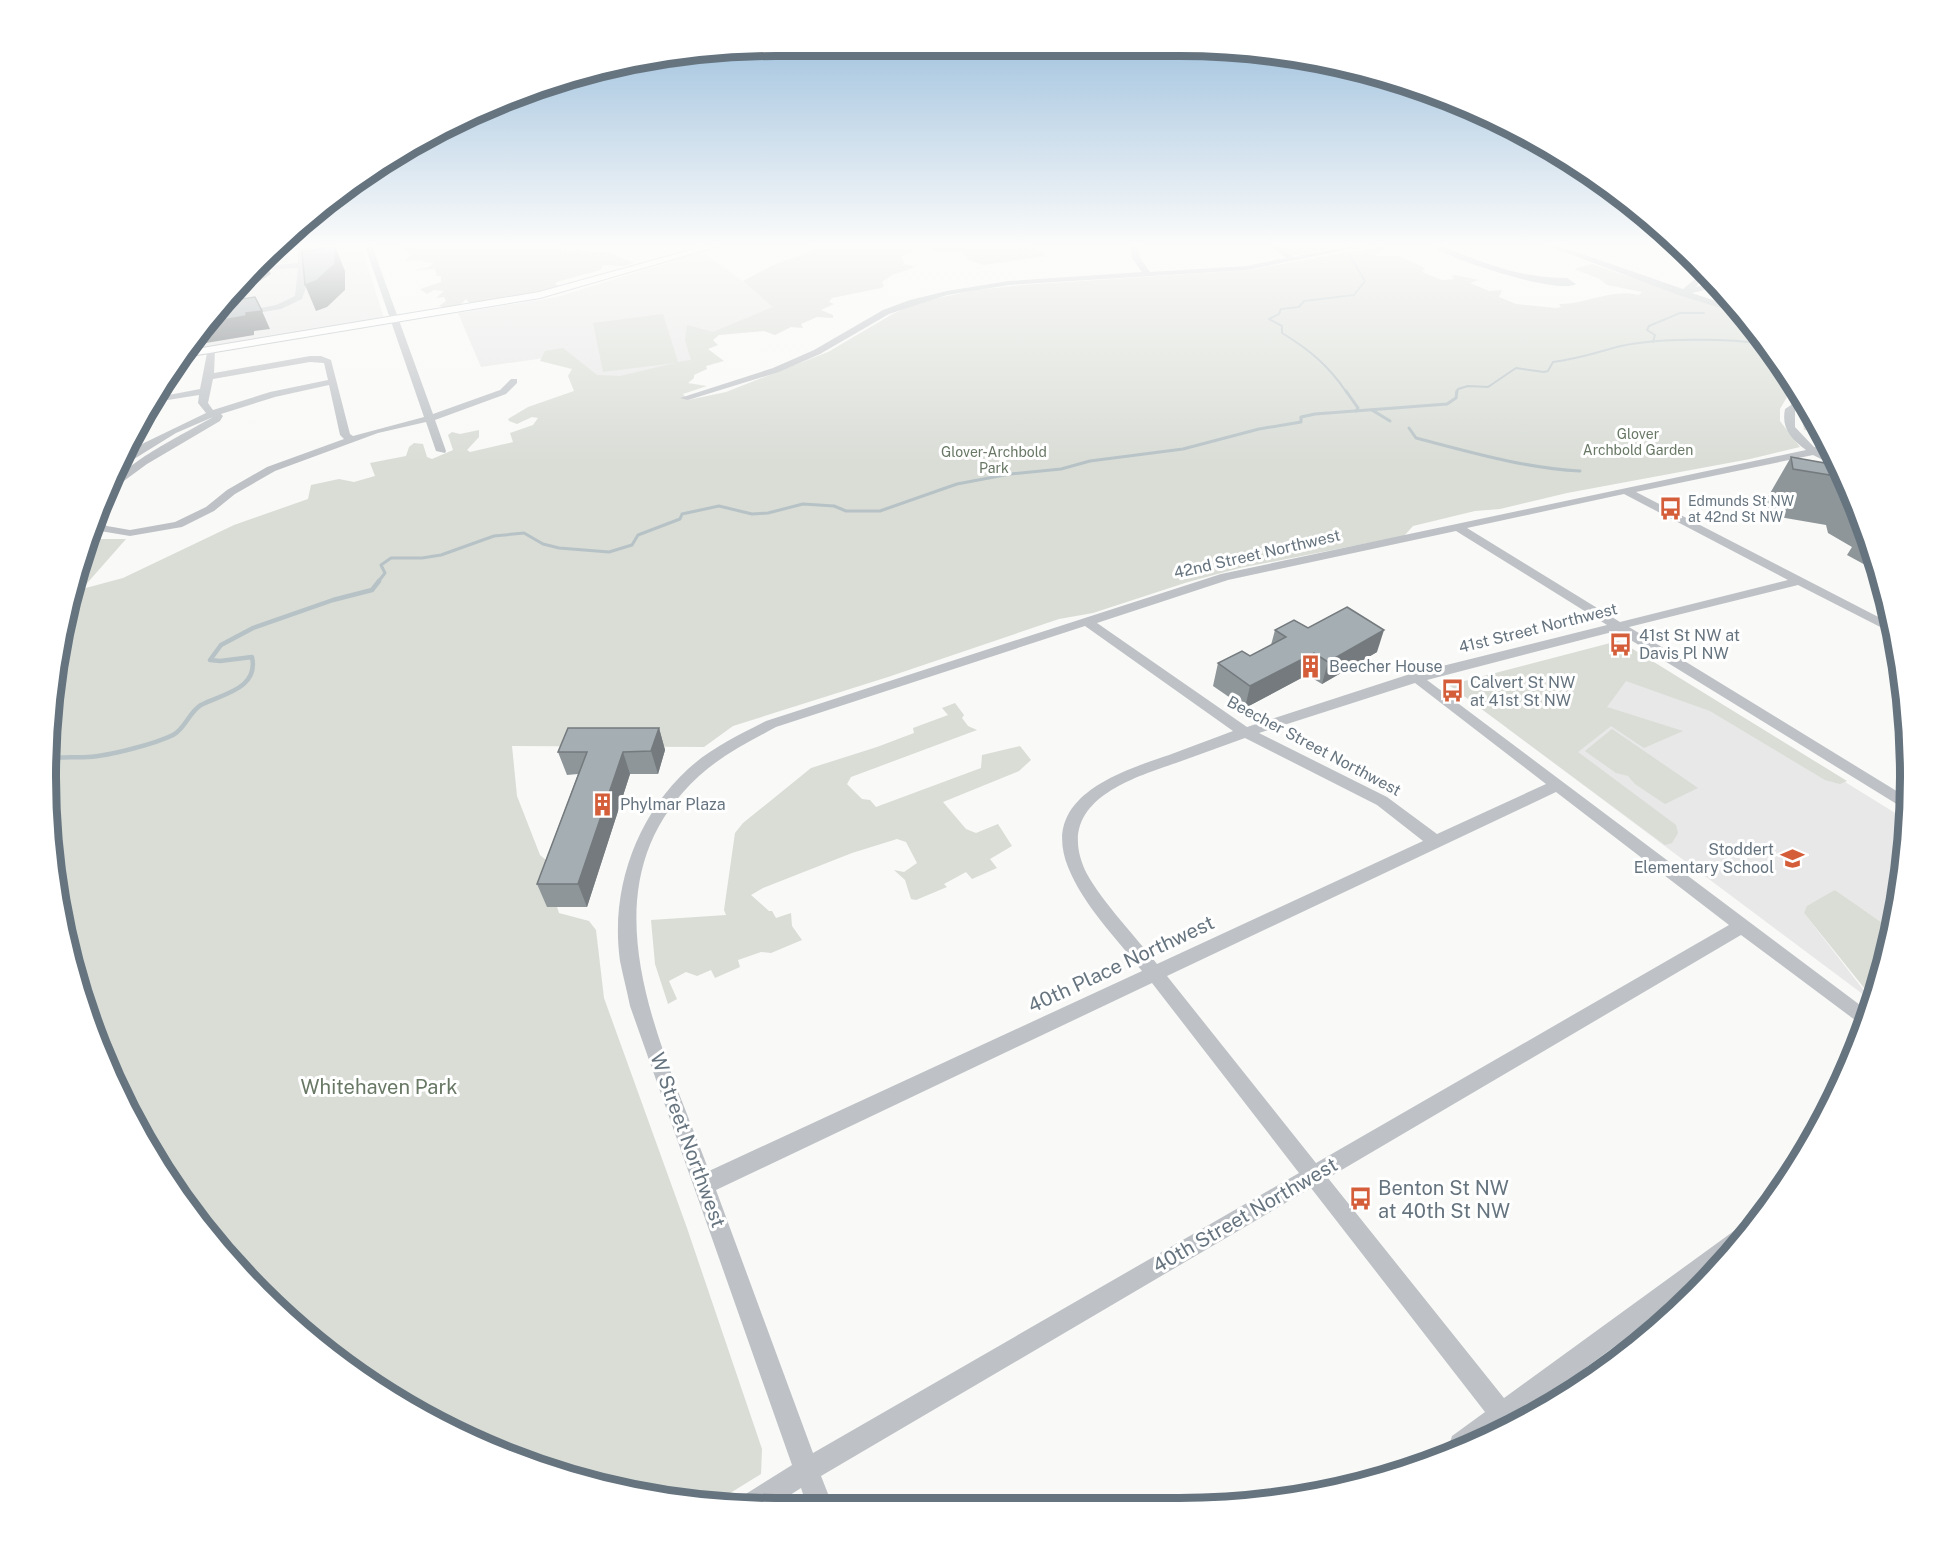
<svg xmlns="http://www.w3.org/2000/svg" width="1955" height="1554" font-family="'Public Sans',sans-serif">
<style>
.built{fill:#e7e8e7}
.green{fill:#d9ddd6}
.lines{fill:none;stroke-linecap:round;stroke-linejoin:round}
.stream-far2{stroke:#b7c2c6;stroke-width:2}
.stream-far1{stroke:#b7c2c6;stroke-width:3}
.stream{stroke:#b7c2c6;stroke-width:4.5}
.major-casing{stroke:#b2b7bb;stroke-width:2}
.minor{fill:#bec2c6;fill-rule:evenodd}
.major{fill:#fff;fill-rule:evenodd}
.wall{fill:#8e969a}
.shaded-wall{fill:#747a7d}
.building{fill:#a5aeb3;stroke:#747a7d;stroke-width:1.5}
.labels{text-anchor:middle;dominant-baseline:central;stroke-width:6;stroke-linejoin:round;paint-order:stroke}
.far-park-label{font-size:14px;fill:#687865;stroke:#fff}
.far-poi-label{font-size:14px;fill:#66747f;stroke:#fff;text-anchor:start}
.street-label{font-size:16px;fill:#66747f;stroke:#fff}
.poi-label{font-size:16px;fill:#66747f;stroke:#fff;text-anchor:start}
.near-street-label{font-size:20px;fill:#66747f;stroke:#fff}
.near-park-label{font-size:20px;fill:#687865;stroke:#fff}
.near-poi-label{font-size:20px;fill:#66747f;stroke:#fff;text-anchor:start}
.rim{fill:none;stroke:#66747f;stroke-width:8}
</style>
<rect width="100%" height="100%" fill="#f9f9f7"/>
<g class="built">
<polygon points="277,246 361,246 384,318 188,352 260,259"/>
<polygon points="703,252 779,308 706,337 679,392 582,390 577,369 551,357 481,367 458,313 557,297"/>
<polygon points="1648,660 1908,821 1891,929 1835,890 1804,913 1872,1001 1507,728"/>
</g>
<g class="green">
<polygon points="277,246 285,246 289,262 253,267 260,259"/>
<polygon points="400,246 555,246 565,251 579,249 591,252 609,252 634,263 624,266 604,265 600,270 557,282 555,284 559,286 515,297 470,304 466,299 459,306 446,308 439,306 446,301 444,297 436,298 444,291 434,290 427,294 420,289 441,282 441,276 437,276 435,269 414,270 429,267 433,263 419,260 405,261 412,254 403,252"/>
<path d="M813 246H1028L1041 251 1046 256 983 265 969 260 961 252H939L925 247 914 249 901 257 905 264 914 266 913 268 892 275 882 282 884 286 881 288 832 298 829 302 834 304 821 310 833 315V318L817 317 801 324 803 328 791 327 775 335 764 331 719 335 713 340 718 345 708 349 724 361 706 366 707 369 694 375V378L688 383 707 386 683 394 688 400 726 392 828 352 891 315 918 302 977 290 1022 285 1249 270 1381 246 1386 248 1374 256H1399L1425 268 1422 272 1442 280 1454 279 1452 276 1455 275 1479 280 1470 283 1489 291 1502 290 1499 297 1516 304 1556 308 1561 307 1559 304C1586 305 1610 288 1639 295L1642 292 1607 285 1600 279 1574 269 1592 264 1744 316 1794 385 1780 409V421L1800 447 1750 459 1567 493 1500 509 1475 511 1413 526 1404 536 1240 568 1188 582 1093 613 1059 619 888 677 733 726 704 747 512 746 517 796 540 855 547 861 548 879 559 913 589 921 596 930 604 998 687 1228 762 1449 761 1474 714 1503 635 1495 497 1453 332 1358 226 1259 143 1143 70 966 45 777 70 587 87 546 97 539H126L82 589 123 578 234 525 308 499 311 485 339 479 354 482 375 476 370 463 406 456 409 447 414 443 423 444 427 457 432 459 453 450 448 435 452 432 460 434 479 430V437L467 450 470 452 513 442 510 433 533 425 538 418 532 417 517 424 509 421 508 419 528 407 574 391 568 376 572 369 540 361 545 351 563 348 597 375 620 376 675 363 603 372 593 323 663 314 678 362 691 360 685 340 687 325 713 332 773 307 743 281 773 265 806 253Z"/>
<polygon points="1278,246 1347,246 1292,256"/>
<polygon points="1806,403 1823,436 1816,431 1804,430 1801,412"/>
<polygon points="1618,641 1623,643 1847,781 1840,784 1825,780 1710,711 1626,681 1607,707 1683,731 1644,748 1611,726 1578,752 1676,825 1678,833 1672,843 1665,845 1449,685"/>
<polygon points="955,703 964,715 962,718 968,726 977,730 851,777 847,784 862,799 870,800 876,807 981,768 982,755 1020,746 1031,760 1019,771 943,802 966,829 976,833 998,824 1012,846 990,859 997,868 972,879 966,872 944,884 947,887 916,900 911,899 905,880 894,870 904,872 917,863 906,842 897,839 852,853 763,888 751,895 769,911 772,911 776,918 791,913 792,926 802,940 771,953 761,952 738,960 740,967 715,978 711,970 697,976 686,972 669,981 677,999 668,1004 655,964 651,920 726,915 724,910 735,833 743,823 811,768 877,747 914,733 913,728 948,715 942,708"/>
<polygon points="1612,729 1698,788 1665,804 1635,784 1628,776 1616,773 1585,751"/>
<polygon points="1835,890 1891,929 1885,967 1873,999 1804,913 1807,906"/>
</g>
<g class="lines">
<g class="stream-far2">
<polyline points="1653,342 1655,335 1647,330 1649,326 1680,313 1704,313"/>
<path d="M1347 393C1329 366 1310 350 1282 333V326L1269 319 1279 314 1281 309 1299 307 1304 301 1354 295 1365 281 1350 256"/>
<path d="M1456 393 1458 389 1468 386 1488 387 1516 368 1544 372 1548 371 1553 362C1577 359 1598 352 1621 346 1656 338 1728 338 1764 344"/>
</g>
<g class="stream-far1">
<polyline points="1346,391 1358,408 1356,411"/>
<polyline points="1372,410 1390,421"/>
<path d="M1409 428 1416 438C1470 452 1524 468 1580 471"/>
<polyline points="378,582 385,573 381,565 391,558 422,558 441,555 494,536 524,533 543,544 559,548 609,552 632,545 638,535 680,519 682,514 719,506 752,514 768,513 803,504 834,506 846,511 880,511 957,484 1010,474 1061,469 1090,461 1183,449 1259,429 1301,422 1301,417 1315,414 1447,404 1456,398 1457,391"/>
</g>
<path class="stream" d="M47 759C61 756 74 758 88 757 108 756 155 744 173 735 185 729 189 712 201 705 222 694 259 689 252 657L220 661 210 660 221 645 253 628 333 600 372 590 379 581"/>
<defs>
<polygon id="major" points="705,246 719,246 540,298 185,357 190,350 539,292"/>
</defs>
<use href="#major" class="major-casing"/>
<g class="minor">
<polygon points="298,246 306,246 306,287 302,299 281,309 240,316 240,312 276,305 295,296 298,268 251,271 254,267 298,263"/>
<path d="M365 246H372L433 414 500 390 511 379H517V383L506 394 435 420 446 451 445 453 436 451 426 422 378 433 275 471 235 494 214 511 182 527 130 536 100 531 95 527 98 520 107 526 130 530 175 522 206 507 227 490 267 467 344 439 340 435 329 385 275 397 221 414 223 416 220 421 147 464 117 486 112 487C122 463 188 432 213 417L176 433 126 464 121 465 125 456 144 443 206 413 198 403 199 395 149 403 153 398 200 389 208 348 215 350 214 373 310 356H321L331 360 350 434 353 436 424 417ZM310 362 324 363 328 380 270 392 213 410 208 403 213 379Z"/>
<polygon points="1131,246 1137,246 1140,258 1150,272 1247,266 1286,258 1271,246 1278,246 1293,257 1352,246 1365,246 1247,270 1009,285 947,295 889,314 820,354 779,372 688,400 680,398 773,368 814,350 883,310 910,300 947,291 1009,281 1142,272 1132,258"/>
<path d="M1431 246H1440C1486 263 1518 278 1567 278L1576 284C1558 295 1450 259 1431 246Z"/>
<polygon points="1549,246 1559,246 1683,289 1695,279 1698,264 1704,271 1703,277 1696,287 1716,282 1720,286 1692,293 1739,309 1743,315 1678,295"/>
<polygon points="232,296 237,298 237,316 233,318 229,316 228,300"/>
<path d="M1799 393 1804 399 1798 409 1795 411V427L1814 447 1826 448 1827 450 1823 453 1833 458 1837 467 1813 455 1636 492 1890 623 1892 633 1798 585 1629 627 1908 798V811L1616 631 1427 680 1868 1011 1863 1026 1741 935 1328 1178 1504 1398 1738 1228 1746 1225 1753 1228 1706 1279 1519 1417 1520 1421 1451 1450 1449 1445 1452 1436 1485 1412 1311 1188 821 1476 834 1509H808L801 1488 770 1508 738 1505 741 1497 792 1465 630 1006C627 991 623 976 620 961 610 890 636 817 688 769 711 748 739 735 766 721L1221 574 1806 450C1791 439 1781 428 1785 409L1791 405ZM1624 494 1788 580 1620 622 1467 528ZM1456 531 1607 625 1410 674 1247 727 1097 623 1228 580ZM1085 626 1233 731C1212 739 1190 747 1169 755 1119 772 1040 797 1068 867 1083 905 1117 939 1142 971L709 1171C663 1046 577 888 699 776 722 755 749 742 776 727ZM1415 683 1546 784 1437 834 1387 797 1259 733ZM1245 738 1377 805 1423 841 1157 964C1136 937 1103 903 1087 874 1052 804 1126 780 1176 763 1199 755 1222 746 1245 738ZM1556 792 1729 925 1316 1163 1167 976ZM1152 983 1299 1173 813 1453 716 1190Z"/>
</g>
<use href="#major" class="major"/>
</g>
<g class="wall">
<polygon points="1791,457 1836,465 1871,542 1877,565 1869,567 1847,555 1852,547 1828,533 1826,525 1767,515 1765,502"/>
<polygon points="1308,628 1377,652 1322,684 1307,675 1245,708 1213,686 1218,663 1250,656 1271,645 1275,630"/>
<polygon points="659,728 665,750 658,774 630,774 587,907 547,907 537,884 578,774 567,775 558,752"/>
</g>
<g class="shaded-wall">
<polygon points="335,246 345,271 345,290 327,307 316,311 305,285"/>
<polygon points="263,257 271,274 248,289 235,291 260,259"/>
<polygon points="262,311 270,329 254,331 254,335 194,345 211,322 246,313"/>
<polygon points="1875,558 1877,565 1869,567"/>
<polygon points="1384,630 1377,652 1322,684 1328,662"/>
<polygon points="1314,653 1307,675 1245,708 1250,686"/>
<polygon points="659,728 665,750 658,774 651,751"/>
<polygon points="623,752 630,774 587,907 578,884"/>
</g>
<g class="building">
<polygon points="335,246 335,264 316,281 305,285 302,252"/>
<polygon points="255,297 262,311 246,313 246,316 211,322 228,301"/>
<polygon points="1791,457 1836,465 1842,477 1793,469"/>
<polygon points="1347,607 1384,630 1328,662 1314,653 1250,686 1218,663 1242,651 1250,656 1286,637 1275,630 1294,620 1308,628"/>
<polygon points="568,728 659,728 651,751 623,752 578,884 537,884 587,752 558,752"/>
</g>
<linearGradient id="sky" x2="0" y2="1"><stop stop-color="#94bada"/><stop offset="0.53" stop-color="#fcfcfb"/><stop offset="1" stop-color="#fcfcfb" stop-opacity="0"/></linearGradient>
<rect width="1955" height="463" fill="url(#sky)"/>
<defs>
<symbol id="bus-bare" viewBox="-9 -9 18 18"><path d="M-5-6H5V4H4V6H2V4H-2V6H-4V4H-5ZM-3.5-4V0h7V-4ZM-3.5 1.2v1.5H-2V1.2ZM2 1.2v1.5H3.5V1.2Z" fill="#d55e3a" stroke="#fff" stroke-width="2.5" paint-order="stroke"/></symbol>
<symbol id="building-bare" viewBox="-9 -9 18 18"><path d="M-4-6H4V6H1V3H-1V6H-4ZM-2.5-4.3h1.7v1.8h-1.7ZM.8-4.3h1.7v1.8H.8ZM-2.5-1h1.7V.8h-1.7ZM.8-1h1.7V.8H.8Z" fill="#d55e3a" stroke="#fff" stroke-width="2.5" paint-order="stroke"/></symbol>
<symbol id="school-bare" viewBox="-9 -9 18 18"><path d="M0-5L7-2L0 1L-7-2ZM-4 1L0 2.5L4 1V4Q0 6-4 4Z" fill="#d55e3a" stroke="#fff" stroke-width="2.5" paint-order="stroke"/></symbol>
</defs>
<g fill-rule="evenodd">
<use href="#bus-bare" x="1654" y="492" width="33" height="33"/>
<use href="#bus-bare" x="1604" y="628" width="33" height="33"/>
<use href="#building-bare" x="1294" y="650" width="33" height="33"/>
<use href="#bus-bare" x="1436" y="674" width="33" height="33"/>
<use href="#building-bare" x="586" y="788" width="33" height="33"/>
<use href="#school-bare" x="1776" y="842" width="33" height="33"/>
<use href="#bus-bare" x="1344" y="1182" width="33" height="33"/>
</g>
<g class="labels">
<g class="far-park-label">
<text x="1638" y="434">Glover<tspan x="1638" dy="16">Archbold Garden</tspan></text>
<text x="994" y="452">Glover-Archbold<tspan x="994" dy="16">Park</tspan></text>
</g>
<g class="far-poi-label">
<text x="1688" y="501">Edmunds St NW<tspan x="1688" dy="16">at 42nd St NW</tspan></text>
</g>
<g class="street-label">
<text transform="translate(1257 554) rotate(-13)">42nd Street Northwest</text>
<text transform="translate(1538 628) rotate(-14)">41st Street Northwest</text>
<text transform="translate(1314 746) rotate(28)">Beecher Street Northwest</text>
</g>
<g class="poi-label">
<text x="1639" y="635">41st St NW at<tspan x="1639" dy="18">Davis Pl NW</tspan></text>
<text x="1329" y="666">Beecher House</text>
<text x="1470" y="682">Calvert St NW<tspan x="1470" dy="18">at 41st St NW</tspan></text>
<text x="620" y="804">Phylmar Plaza</text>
<text x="1774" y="849" text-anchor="end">Stoddert<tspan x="1774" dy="18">Elementary School</tspan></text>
</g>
<g class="near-street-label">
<text transform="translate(1121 964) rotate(-25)">40th Place Northwest</text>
<text transform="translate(688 1140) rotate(70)">W Street Northwest</text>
<text transform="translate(1245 1215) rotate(-30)">40th Street Northwest</text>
</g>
<g class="near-park-label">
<text x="379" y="1087">Whitehaven Park</text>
</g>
<g class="near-poi-label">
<text x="1378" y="1188">Benton St NW<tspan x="1378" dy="23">at 40th St NW</tspan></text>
</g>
</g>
<path d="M0 0H1955V1554H0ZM777 56H1179A721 721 0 0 1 1900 777V777A721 721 0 0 1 1179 1498H777A721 721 0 0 1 56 777V777A721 721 0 0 1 777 56Z" fill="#fff" fill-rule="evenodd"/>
<path class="rim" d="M777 56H1179A721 721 0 0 1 1900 777V777A721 721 0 0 1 1179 1498H777A721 721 0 0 1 56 777V777A721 721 0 0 1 777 56Z"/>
</svg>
